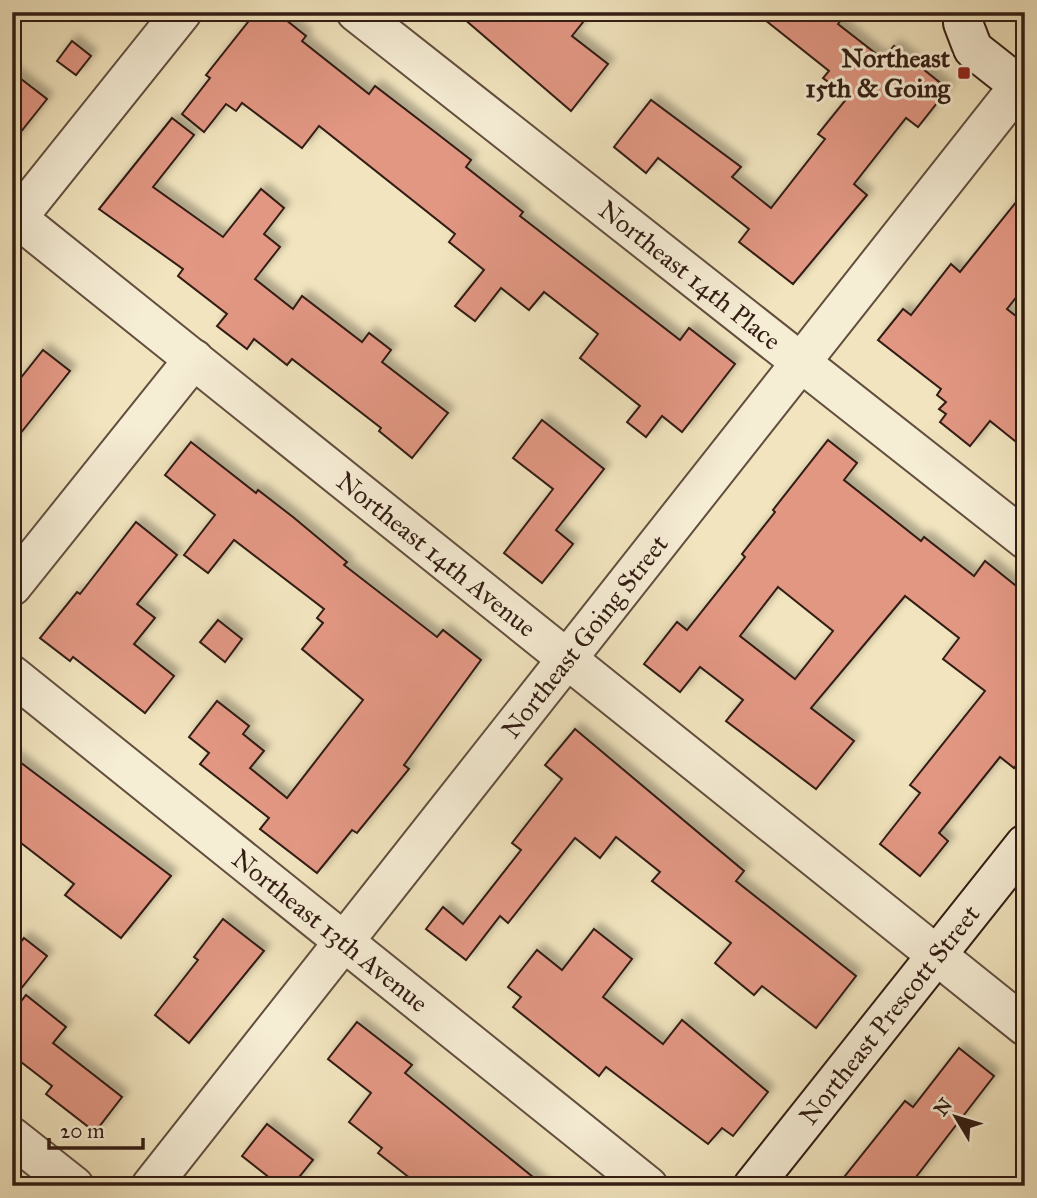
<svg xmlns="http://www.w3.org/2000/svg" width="1037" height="1198" font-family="'IM FELL Great Primer',serif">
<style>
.building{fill:#e29783;stroke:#321c13;stroke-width:2;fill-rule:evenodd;filter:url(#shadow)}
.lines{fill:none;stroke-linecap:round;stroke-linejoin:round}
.street-casing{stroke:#624e3e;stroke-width:42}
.secondary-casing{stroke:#321c13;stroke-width:42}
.street{stroke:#f6edd5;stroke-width:38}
.secondary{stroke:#f6edd5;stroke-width:38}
.poi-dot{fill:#8f2418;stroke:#f6edd5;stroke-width:2.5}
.labels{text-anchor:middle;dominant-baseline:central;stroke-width:6;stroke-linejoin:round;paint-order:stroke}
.poi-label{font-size:26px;font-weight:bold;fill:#321c13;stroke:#f6edd5;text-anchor:end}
.street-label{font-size:26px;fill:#321c13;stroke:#f6edd5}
</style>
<defs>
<filter id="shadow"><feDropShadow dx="6" dy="-6" stdDeviation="3.5" flood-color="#0004"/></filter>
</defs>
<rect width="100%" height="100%" fill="#f1e4be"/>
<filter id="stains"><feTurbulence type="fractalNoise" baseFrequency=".00286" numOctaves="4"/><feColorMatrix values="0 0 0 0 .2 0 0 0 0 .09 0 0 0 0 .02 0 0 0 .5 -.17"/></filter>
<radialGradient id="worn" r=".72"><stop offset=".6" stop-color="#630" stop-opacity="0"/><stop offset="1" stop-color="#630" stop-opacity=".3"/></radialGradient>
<g class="building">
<polygon points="256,12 276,12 306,36 302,41 369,94 375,86 435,132 471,160 466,167 523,212 520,216 680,340 689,328 735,364 682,432 662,416 646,437 627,422 640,406 580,358 598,334 544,292 529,310 501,288 475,321 455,306 484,270 449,242 455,234 319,126 302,148 242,103 236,111 226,104 204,132 182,114 210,78 206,75"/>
<polygon points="456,12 591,12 572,36 608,64 571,111"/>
<polygon points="755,12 847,12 838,24 883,59 894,46 948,89 918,127 906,118 854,184 867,195 793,284 739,242 749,229 658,158 646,173 614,147 651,100 741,167 732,177 771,208 825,139 818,134 848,97 823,78 829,71"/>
<polygon points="72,41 91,56 76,75 57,61"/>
<polygon points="12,72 47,99 12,143"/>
<polygon points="172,118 194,135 153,187 223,237 261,189 284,208 264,234 280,247 255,279 293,309 302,296 362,342 369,333 391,350 382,362 448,413 412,458 379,431 381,428 292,359 287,365 254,339 247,349 217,326 227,314 178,276 183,269 99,209"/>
<polygon points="1025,191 1025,286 1007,309 1025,323 1025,449 990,421 970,446 940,422 946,414 939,409 946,402 937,395 941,389 878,340 903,309 911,315 951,264 960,272"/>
<polygon points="43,350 70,371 12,444 12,389"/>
<polygon points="542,420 604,469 556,530 573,544 542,583 504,553 553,489 513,458"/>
<path d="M828 440 857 463 844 480 921 541 924 537 974 576 985 561 1025 593V755L1014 768 1000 757 939 833 948 841 920 876 880 844 920 793 910 785 985 691 943 659 959 638 905 596 811 708 854 741 816 789 726 721 743 700 700 667 680 692 644 664 677 622 687 630 745 557 742 554 775 512 773 510ZM778 587 833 631 795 679 740 636Z"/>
<polygon points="191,442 256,493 258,490 293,517 347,562 344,565 437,637 443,630 481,660 404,765 409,769 357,833 352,830 317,873 260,829 269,818 200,764 209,753 189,737 217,701 249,726 243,734 264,751 250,768 287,798 363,700 302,649 323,623 317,618 324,609 234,540 208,573 184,555 215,515 165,475"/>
<polygon points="136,522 177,555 137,604 155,618 134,644 174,676 145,713 73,657 70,661 40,638 77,592 80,594"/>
<polygon points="218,620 242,639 225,662 200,642"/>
<polygon points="575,729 744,871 736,881 856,976 816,1028 762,986 754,995 715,963 731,943 652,881 660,872 616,837 600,858 575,838 508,923 500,916 466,960 426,929 443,907 463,924 521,850 512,843 562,779 545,765"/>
<polygon points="12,756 171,876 121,938 65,895 74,884 12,836"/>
<polygon points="223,919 264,951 189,1043 155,1015 198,960 194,957"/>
<polygon points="594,929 632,959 603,997 663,1044 682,1020 768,1092 733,1136 722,1128 708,1144 606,1067 599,1076 513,1007 521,997 508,987 537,950 562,970"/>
<polygon points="24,938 47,956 12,1000 12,952"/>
<polygon points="26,995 66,1027 53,1043 122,1097 95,1132 46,1094 52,1086 12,1055 12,1013"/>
<polygon points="357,1022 412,1065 405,1073 544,1186 420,1186 378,1153 382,1148 349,1122 371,1093 328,1059"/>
<polygon points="959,1048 994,1076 909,1186 837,1186 905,1101 913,1107"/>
<polygon points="267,1124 313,1160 292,1186 280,1186 242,1156"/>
</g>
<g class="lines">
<defs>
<g id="street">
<path id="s1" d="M356 12 1025 539"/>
<path id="s2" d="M12 214 1025 1026"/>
<polyline points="17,218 182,12"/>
<polyline points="12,586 194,359"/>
<path id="s3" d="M12 675 648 1186"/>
<polyline points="12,1137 74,1186"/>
<path id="s4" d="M151 1186 1019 86"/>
</g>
<g id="secondary">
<polyline points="963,23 973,49 1025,90"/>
<path id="s5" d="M753 1186 1025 844"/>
</g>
</defs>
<use href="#street" class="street-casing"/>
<use href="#secondary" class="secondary-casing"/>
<use href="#street" class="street"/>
<use href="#secondary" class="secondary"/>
</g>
<rect class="poi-dot" x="957" y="66" width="14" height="14" rx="3.5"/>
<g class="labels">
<g class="poi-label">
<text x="950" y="58">Northeast<tspan x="950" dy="30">15th &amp; Going</tspan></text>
</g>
<g class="street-label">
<text stroke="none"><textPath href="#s1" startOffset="425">Northeast 14th Place</textPath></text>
<text stroke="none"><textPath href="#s2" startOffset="544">Northeast 14th Avenue</textPath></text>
<text stroke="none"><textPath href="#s4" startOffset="700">Northeast Going Street</textPath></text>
<text stroke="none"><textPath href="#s3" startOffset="408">Northeast 13th Avenue</textPath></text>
<text stroke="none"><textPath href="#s5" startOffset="219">Northeast Prescott Street</textPath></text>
</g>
</g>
<rect width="1037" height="1198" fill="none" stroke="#f1e4be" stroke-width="42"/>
<rect x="14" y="14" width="1009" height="1170" fill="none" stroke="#321c13" stroke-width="3.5"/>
<rect x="21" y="21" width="995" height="1156" fill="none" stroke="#321c13" stroke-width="2"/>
<g transform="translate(956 1117) rotate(308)" stroke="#f6edd5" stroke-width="5" paint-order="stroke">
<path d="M0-5L12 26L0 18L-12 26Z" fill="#321c13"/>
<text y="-10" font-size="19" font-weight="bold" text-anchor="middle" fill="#321c13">N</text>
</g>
<path d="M49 1138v10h94v-10" fill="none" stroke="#321c13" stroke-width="3.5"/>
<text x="60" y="1138" font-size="21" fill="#321c13" stroke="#f6edd5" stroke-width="5" paint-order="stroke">20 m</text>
<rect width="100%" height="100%" filter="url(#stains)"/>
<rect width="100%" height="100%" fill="url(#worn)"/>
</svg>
